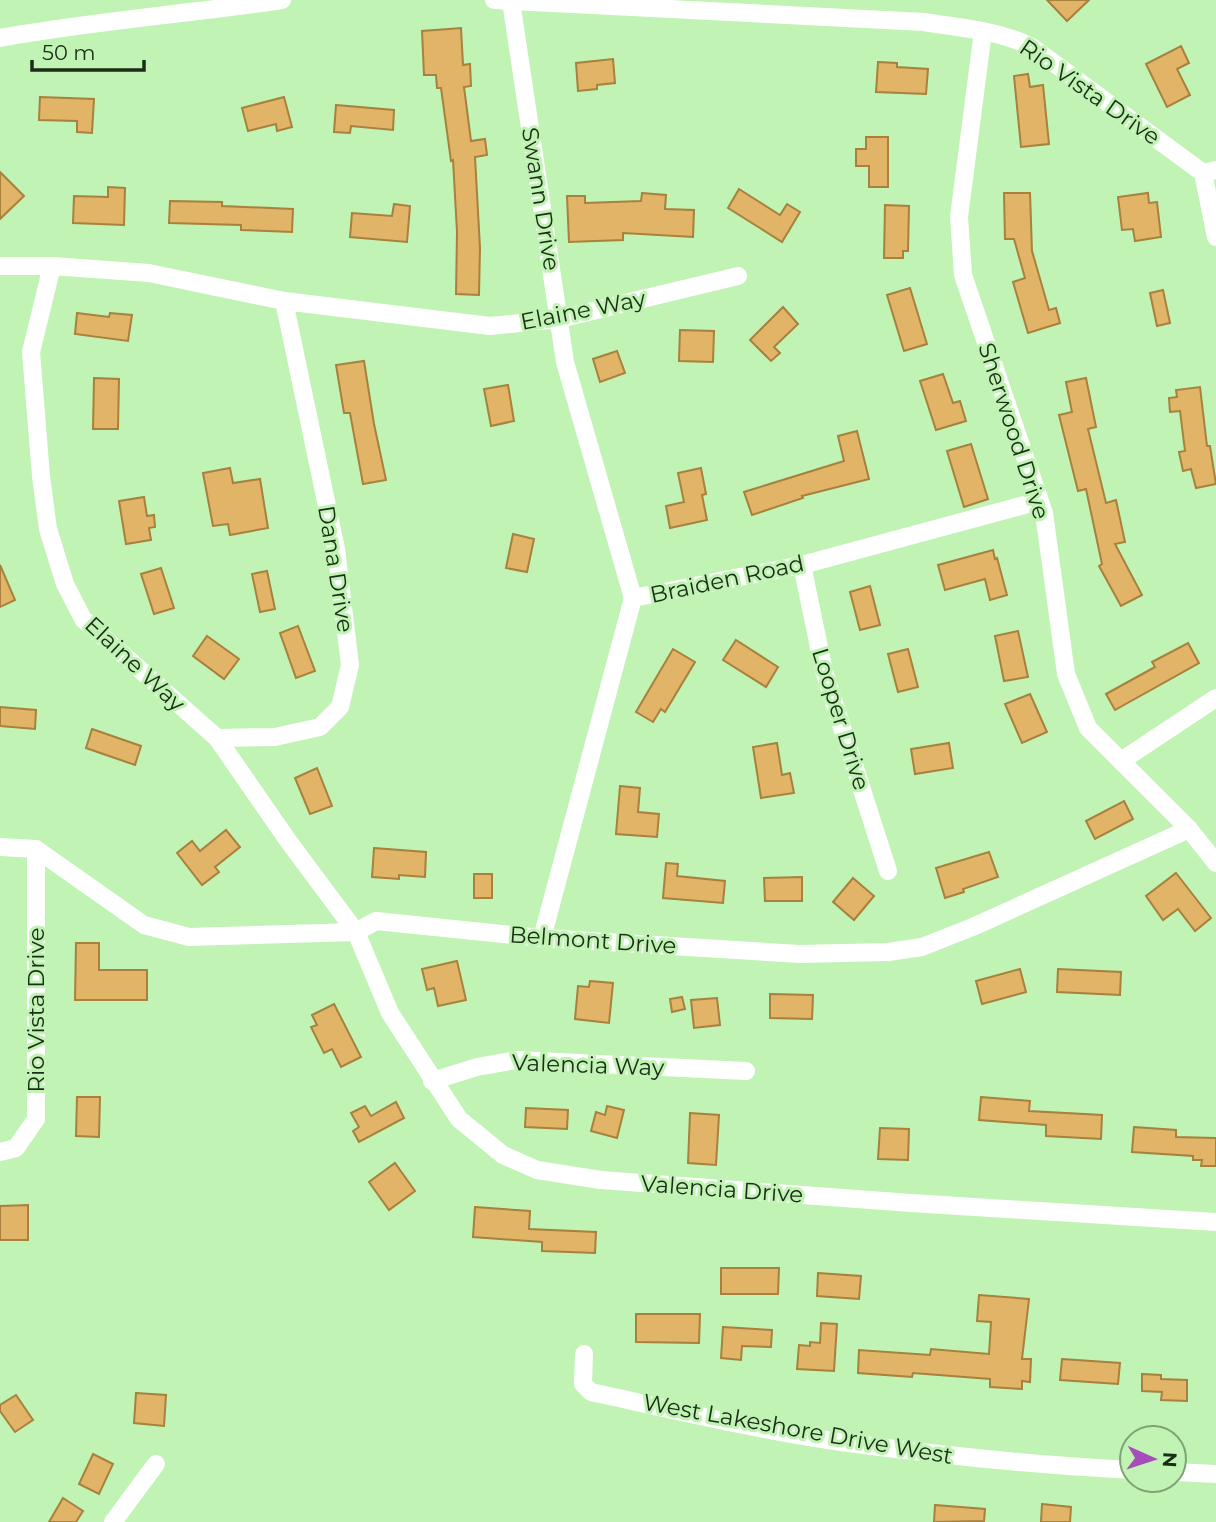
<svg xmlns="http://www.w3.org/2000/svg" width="1216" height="1522" font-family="Montserrat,sans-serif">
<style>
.building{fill:#e1b467;stroke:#a7813d;stroke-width:2}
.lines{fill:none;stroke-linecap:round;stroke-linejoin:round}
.minor{stroke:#fff;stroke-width:18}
.labels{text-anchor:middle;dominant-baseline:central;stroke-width:6;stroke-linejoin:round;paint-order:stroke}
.street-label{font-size:23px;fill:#1a2d16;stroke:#c0f3b4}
</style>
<rect width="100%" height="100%" fill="#c0f3b4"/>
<g class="building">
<polygon points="1047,0 1089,0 1067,21"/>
<polygon points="461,28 463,65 470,64 471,86 464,87 471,141 485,139 487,155 475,157 480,248 479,295 456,294 457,232 453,160 451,161 441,88 437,88 436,75 424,75 422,31"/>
<polygon points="1181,46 1189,63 1177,69 1190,95 1167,107 1146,64"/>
<polygon points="613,59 615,83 597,85 597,89 578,91 576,63"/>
<polygon points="878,62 897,63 897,67 928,69 926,94 876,92"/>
<polygon points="1028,74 1030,87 1043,85 1049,144 1021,147 1014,76"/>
<polygon points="40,97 94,99 92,133 77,132 77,121 39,120"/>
<polygon points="284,97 292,127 277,131 276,124 248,131 242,108"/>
<polygon points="336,105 394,110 393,130 351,126 350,133 334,132"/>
<polygon points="866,137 888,137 888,187 869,187 869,166 856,166 856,149 866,149"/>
<polygon points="0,172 24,196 0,219"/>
<polygon points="108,187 125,188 124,225 73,223 74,196 108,197"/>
<polygon points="739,189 780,215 787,204 800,212 782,242 728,208"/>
<polygon points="642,193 666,195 665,209 694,210 693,237 623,233 623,240 569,242 567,196 585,196 585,203 641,201"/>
<polygon points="1004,193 1030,193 1032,251 1049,310 1056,308 1060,323 1028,333 1013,282 1025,278 1014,239 1005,239"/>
<polygon points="1148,193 1149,203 1157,202 1161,237 1135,241 1133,229 1122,230 1118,197"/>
<polygon points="170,201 222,202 222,206 293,209 292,232 241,230 241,225 169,223"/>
<polygon points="394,204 410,206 407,242 350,237 352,213 392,216"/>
<polygon points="885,205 909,206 908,251 903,251 903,258 884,258"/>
<polygon points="910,288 927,344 904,351 887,295"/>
<polygon points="1163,290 1170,323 1157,326 1150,293"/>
<polygon points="783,307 798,324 774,347 780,353 771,361 750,340"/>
<polygon points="77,313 109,317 110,313 132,315 128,341 75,334"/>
<polygon points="680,330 714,331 713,362 679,361"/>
<polygon points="617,351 625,373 600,382 593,359"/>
<polygon points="364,361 374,424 386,480 363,484 350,413 344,413 336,365"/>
<polygon points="943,374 953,403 960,401 966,421 936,430 920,381"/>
<polygon points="94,378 119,379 118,429 93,429"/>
<polygon points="1086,378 1096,427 1088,429 1106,503 1116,500 1125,542 1115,544 1142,595 1121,606 1099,566 1102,564 1086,489 1078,491 1059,415 1072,412 1066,382"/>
<polygon points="508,385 514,421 491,426 484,389"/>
<polygon points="1200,387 1207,446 1210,446 1216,484 1196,488 1191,469 1183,471 1179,452 1185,451 1180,411 1170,412 1169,398 1177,397 1176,390"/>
<polygon points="857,431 869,479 802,496 803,498 752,515 744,492 844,461 838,436"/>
<polygon points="971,444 988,499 964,507 947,451"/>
<polygon points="230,468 233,483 260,479 268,528 230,535 228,524 213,526 203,473"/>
<polygon points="701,468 706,494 702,495 707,520 670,528 666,506 684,502 678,473"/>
<polygon points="144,497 147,516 154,515 155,527 149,528 151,540 126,544 119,501"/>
<polygon points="513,534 534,539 527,572 506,568"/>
<polygon points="993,550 995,559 997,558 1007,595 990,600 985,579 945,590 938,565"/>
<polygon points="0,565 15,600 0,607"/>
<polygon points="161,568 174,608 154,614 141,574"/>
<polygon points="267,571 275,609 260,612 252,574"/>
<polygon points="870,586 880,625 860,630 850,592"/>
<polygon points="298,626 315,671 296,678 280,633"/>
<polygon points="1018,631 1028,677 1004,681 995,636"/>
<polygon points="207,636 239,659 224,679 193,656"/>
<polygon points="736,640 778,667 766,687 723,660"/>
<polygon points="1188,643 1199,663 1115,710 1106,694 1155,667 1152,662"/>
<polygon points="673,649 695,662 665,712 661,709 653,722 636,712"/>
<polygon points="908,649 918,687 898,692 888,654"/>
<polygon points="1030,694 1047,732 1022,743 1005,704"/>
<polygon points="0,707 36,710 35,729 0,726"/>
<polygon points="92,729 141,746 135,765 86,748"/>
<polygon points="777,743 782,775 790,773 794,793 761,798 753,747"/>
<polygon points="949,743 953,768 915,774 911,749"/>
<polygon points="317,768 332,806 310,814 295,778"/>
<polygon points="620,786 640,788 638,812 659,814 657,837 616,834"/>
<polygon points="1124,801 1133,819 1095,839 1086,821"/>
<polygon points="226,830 240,847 215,867 219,872 202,885 177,853 192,841 200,851"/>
<polygon points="374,848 426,852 425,877 399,875 399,879 372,877"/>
<polygon points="989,852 998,877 963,889 964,892 945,898 936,868"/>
<polygon points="666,863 678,864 677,876 725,881 723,903 663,898"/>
<polygon points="1176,873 1211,918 1195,931 1178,909 1163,920 1146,896"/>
<rect x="474" y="874" width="18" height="24"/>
<polygon points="802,877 802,901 765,901 764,878"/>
<polygon points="853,878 874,896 854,920 833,902"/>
<polygon points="76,943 99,943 99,970 147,970 147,1000 75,1000"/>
<polygon points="457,961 466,1000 438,1006 434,988 427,990 422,969"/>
<polygon points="1020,969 1026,992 982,1004 976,981"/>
<polygon points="1058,969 1121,972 1120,995 1057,992"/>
<polygon points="590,981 613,983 609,1023 575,1019 578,986 589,987"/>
<polygon points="770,994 813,995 812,1019 770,1018"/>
<polygon points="682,997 685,1009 672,1012 670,999"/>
<polygon points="717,998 720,1025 694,1028 691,1000"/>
<polygon points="334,1004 361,1057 341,1067 332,1049 324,1053 311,1027 317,1025 312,1015"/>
<polygon points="77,1097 100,1097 99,1137 76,1136"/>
<polygon points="981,1097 1030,1101 1029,1111 1102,1115 1101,1139 1046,1136 1046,1125 979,1120"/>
<polygon points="396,1102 404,1118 359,1142 353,1131 359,1127 351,1113 365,1106 371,1116"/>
<polygon points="607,1106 624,1110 617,1138 591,1131 596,1112 605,1115"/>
<polygon points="526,1108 568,1110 567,1129 525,1127"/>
<polygon points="690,1113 719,1115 716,1165 688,1163"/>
<polygon points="1134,1127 1176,1130 1176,1137 1216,1138 1216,1166 1201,1166 1202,1160 1193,1160 1193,1156 1132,1152"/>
<polygon points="880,1128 909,1129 908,1160 878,1159"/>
<polygon points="395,1163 415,1191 389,1210 369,1182"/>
<polygon points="28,1205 28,1240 0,1240 0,1206"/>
<polygon points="475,1207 530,1211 529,1229 596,1232 595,1253 542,1251 542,1242 473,1237"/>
<polygon points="721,1268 779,1268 778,1294 721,1294"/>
<polygon points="818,1273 861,1276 859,1299 817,1296"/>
<polygon points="979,1295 1029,1299 1022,1359 1031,1359 1030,1382 1022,1381 1022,1389 990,1387 990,1379 913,1373 912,1377 858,1373 859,1350 930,1355 931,1349 989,1354 991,1322 977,1321"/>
<polygon points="636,1314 700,1314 699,1343 636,1342"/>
<polygon points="821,1323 837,1324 834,1371 797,1369 799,1345 810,1346 810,1342 820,1343"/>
<polygon points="723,1327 772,1330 771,1347 742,1346 741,1360 721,1358"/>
<polygon points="1062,1359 1120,1363 1118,1384 1060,1380"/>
<polygon points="1142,1374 1161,1375 1161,1379 1187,1380 1187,1401 1161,1400 1162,1392 1142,1391"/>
<polygon points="136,1393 166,1395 164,1426 134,1423"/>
<polygon points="16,1395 33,1420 15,1432 0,1411 0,1405"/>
<polygon points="93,1454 113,1464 99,1494 79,1484"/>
<polygon points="63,1498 83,1511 76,1522 49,1522"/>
<polygon points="1042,1504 1071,1507 1070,1522 1041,1522"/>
<polygon points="935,1505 985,1509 984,1521 934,1522"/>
</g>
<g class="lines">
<g class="minor">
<path d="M494 0 924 22C960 28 998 30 1032 47L1203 173 1216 170"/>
<polyline points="511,1 565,362 633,598"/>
<polyline points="983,31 959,217 963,275 1044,513 1066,674 1088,728 1189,829 1216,863"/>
<path d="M0 38C93 21 188 14 282 0"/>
<polyline points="1203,173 1216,237"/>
<polyline points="0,266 52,266 149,273 284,301 490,326 559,319 738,276"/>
<polyline points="52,266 31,352 41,476 48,529 65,584 83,619 217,738 289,842 356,932 390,1013 459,1119 503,1155 537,1170 601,1180 911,1203 1216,1222"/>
<polyline points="802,565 824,671 888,871"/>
<polyline points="217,738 275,737 320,727 340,707 350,665 336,549 284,301"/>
<polyline points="1121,761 1216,698"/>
<polyline points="0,847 36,849 144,925 189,937 356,932 376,921 542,938 800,954 888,952 922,947 975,926 1189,829"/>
<polyline points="542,938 633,598 802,565 1039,501"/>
<polyline points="432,1081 477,1067 516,1060 746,1071"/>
<polyline points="0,1152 16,1148 36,1119 36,849"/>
<path d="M584 1354 583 1384 591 1392C674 1410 757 1430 841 1442 938 1455 1035 1465 1132 1470"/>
<polyline points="1174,1472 1216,1474"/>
<polyline points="113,1522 156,1464"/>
</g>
</g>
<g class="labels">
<g class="street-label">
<text transform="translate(1090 92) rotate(35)">Rio Vista Drive</text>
<text transform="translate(541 199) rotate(81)">Swann Drive</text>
<text transform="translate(583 310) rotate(-11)">Elaine Way</text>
<text transform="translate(1014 431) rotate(72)">Sherwood Drive</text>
<text transform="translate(336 569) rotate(81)">Dana Drive</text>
<text transform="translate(727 579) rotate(-12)">Braiden Road</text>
<text transform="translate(135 664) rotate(43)">Elaine Way</text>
<text transform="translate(841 719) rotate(73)">Looper Drive</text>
<text transform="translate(593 940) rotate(4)">Belmont Drive</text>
<text transform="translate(36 1010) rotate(-90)">Rio Vista Drive</text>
<text transform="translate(588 1065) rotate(2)">Valencia Way</text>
<text transform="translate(722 1189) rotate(4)">Valencia Drive</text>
<text transform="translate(798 1429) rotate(10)">West Lakeshore Drive West</text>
</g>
</g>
<g transform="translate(1153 1459) rotate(93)"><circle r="33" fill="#c0f3b4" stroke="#7ea475" stroke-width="2"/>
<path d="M0-5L12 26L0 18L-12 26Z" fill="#a54db9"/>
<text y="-10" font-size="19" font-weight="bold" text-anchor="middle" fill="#1a2d16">N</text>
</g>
<path d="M32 60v10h112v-10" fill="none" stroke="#1a2d16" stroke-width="3.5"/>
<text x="42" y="60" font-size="21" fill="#1a2d16" stroke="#c0f3b4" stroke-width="5" paint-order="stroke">50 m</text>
</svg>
